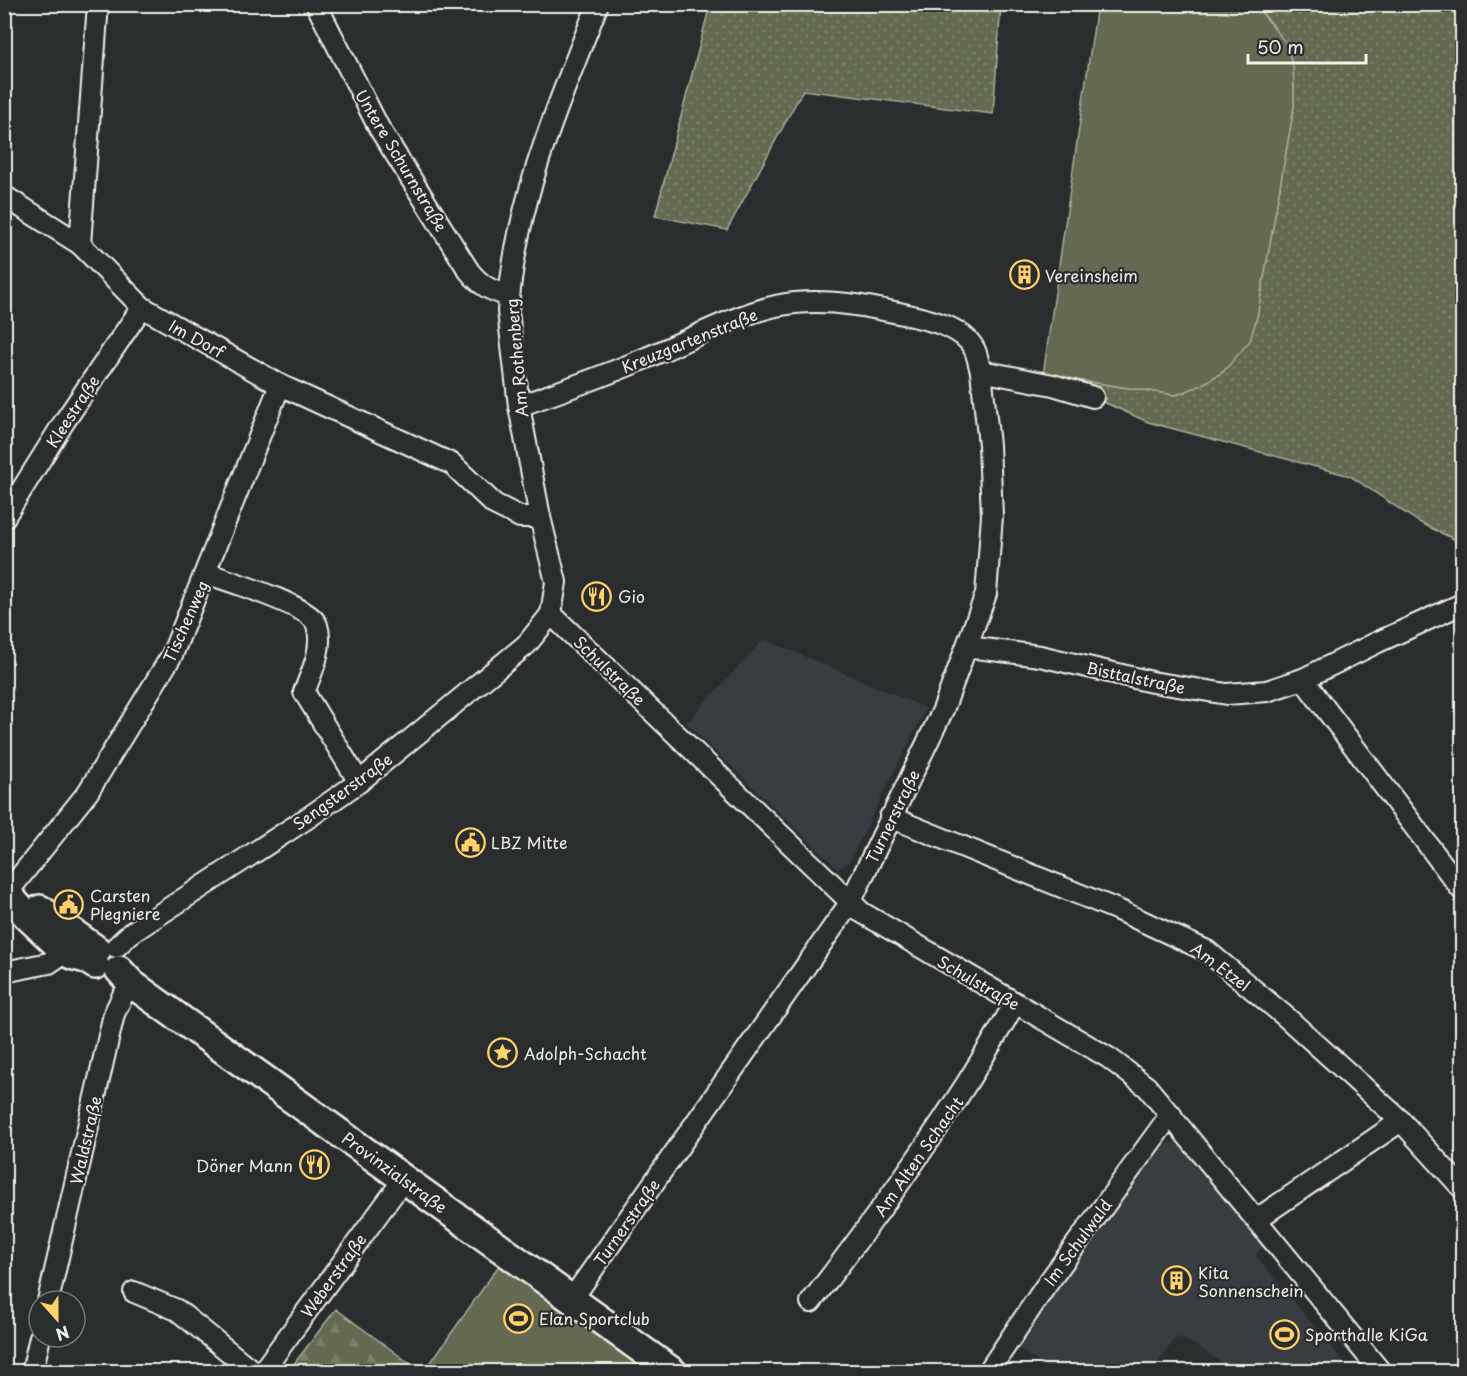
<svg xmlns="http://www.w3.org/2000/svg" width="1467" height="1376" font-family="'Playpen Sans',sans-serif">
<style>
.built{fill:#383c42}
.grass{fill:url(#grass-dots);stroke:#acae9c;stroke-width:1.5}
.forest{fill:url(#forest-firs);stroke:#acae9c;stroke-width:1.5}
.garden{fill:#636b51;stroke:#acae9c;stroke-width:1.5}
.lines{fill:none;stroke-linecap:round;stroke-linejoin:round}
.street-casing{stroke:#f4f1e8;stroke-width:24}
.secondary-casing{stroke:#f4f1e8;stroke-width:32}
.street{stroke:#2a2d2e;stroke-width:20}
.secondary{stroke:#2a2d2e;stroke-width:27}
.labels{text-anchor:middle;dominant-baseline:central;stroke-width:4.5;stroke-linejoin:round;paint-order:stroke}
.street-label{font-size:16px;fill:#f4f1e8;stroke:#2a2d2e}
.poi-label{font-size:16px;fill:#f4f1e8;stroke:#2a2d2e;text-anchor:start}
</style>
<defs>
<pattern id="grass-dots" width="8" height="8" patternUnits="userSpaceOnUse" patternTransform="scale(1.5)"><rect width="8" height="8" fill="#636b51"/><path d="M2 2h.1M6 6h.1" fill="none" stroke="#7a816a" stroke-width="1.8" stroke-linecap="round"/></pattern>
<pattern id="forest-firs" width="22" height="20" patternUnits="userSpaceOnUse" patternTransform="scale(1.5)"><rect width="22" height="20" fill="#636b51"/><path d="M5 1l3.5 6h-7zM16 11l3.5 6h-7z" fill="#7a816a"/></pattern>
</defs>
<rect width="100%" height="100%" fill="#2a2d2e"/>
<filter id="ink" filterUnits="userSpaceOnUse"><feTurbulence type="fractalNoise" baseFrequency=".0167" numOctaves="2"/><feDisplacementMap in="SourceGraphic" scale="12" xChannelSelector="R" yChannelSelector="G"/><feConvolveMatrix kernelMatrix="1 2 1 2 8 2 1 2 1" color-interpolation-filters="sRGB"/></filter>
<g filter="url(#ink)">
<g class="built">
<polygon points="764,639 926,708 849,862 838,869 686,723"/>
<polygon points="1178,1142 1264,1246 1255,1255 1350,1370 1348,1372 1234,1371 1194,1344 1176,1337 1152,1371 1051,1371 1017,1347 1161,1144"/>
</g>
<g class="grass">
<polygon points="710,5 1001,5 993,114 803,90 727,230 655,216"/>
<polygon points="1250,5 1462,5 1462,543 1419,522 1350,476 1148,422 1043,375 1176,395 1199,386 1223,372 1257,317 1294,106 1294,86 1273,25 1260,11"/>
</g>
<polygon class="forest" points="336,1309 420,1371 292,1371 290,1369"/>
<g class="garden">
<polygon points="1097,5 1250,5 1260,11 1285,42 1293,66 1294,86 1294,107 1257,317 1250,341 1223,372 1199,386 1176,395 1043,375"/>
<polygon points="500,1264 647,1371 424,1372"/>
</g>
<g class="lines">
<defs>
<g id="street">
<polyline points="98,4 80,244 142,307 280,385 452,464 494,504 520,517 540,517"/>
<path d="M316 4 379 128 469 271C482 287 490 290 509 296"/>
<polyline points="4,196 80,244"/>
<path d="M519 406C561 391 605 376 646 358 690 340 748 307 795 303 833 299 871 307 908 315 931 320 967 328 976 353 978 359 979 365 981 371"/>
<polyline points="4,518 64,422 142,307"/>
<path d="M206 573C228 581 311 606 317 625 324 647 312 672 304 692L359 782"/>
<polyline points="551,614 861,912 1109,1058 1147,1087 1381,1372"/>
<path d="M551 614 556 582 540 517 519 406 508 311C515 203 558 104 598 4"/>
<polyline points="968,647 1040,656 1152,682 1227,694 1267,691 1303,679 1462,890"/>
<polyline points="1303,679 1378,642 1462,604"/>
<polyline points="890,817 1118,910 1207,951 1286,1017 1401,1121 1462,1188"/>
<polyline points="7,893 88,792 172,655 280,385"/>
<polyline points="116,947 131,933 309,817 359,782 527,644 551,614"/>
<polyline points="4,972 49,963 65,952"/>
<polyline points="1257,1219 1401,1121"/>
<polyline points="134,1292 177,1310 254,1372"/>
<polyline points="572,1299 850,903 943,710 986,594 992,516 989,445 981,371 1053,385 1093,397"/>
<polyline points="48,1301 114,1014 122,997 132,984"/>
<path d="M811 1302C885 1206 955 1109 1015 1003"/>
<polyline points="32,1372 40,1337"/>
<polyline points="262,1372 404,1179"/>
<polyline points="988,1372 1045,1287 1171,1114"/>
</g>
<g id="secondary">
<polyline points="7,893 27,916 65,952 74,956 86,959 95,965"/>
<polyline points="40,909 97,950"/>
<polyline points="119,970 132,984 157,1002 673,1372"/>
</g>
</defs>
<use href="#street" class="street-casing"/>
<use href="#secondary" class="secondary-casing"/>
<use href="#street" class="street"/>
<use href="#secondary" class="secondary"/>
</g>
</g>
<defs>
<symbol id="building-ring" viewBox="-11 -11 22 22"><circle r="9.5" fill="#2a2d2e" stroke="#ffd166" stroke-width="1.5"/><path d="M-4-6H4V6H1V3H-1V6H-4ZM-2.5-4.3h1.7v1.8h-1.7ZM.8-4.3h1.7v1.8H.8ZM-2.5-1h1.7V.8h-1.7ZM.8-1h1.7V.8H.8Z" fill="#ffd166"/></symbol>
<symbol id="restaurant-ring" viewBox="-11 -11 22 22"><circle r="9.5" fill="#2a2d2e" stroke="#ffd166" stroke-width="1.5"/><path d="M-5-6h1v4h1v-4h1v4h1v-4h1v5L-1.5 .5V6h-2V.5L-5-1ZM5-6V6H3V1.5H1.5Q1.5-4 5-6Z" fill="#ffd166"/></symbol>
<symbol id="civic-ring" viewBox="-11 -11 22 22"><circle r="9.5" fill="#2a2d2e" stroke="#ffd166" stroke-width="1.5"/><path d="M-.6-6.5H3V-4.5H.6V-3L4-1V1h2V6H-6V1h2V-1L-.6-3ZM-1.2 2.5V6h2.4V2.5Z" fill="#ffd166"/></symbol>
<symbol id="sight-ring" viewBox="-11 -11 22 22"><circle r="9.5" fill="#2a2d2e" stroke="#ffd166" stroke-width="1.5"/><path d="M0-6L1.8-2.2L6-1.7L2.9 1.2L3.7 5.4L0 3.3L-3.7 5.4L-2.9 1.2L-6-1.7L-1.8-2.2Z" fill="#ffd166"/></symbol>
<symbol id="stadium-ring" viewBox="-11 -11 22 22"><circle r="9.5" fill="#2a2d2e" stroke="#ffd166" stroke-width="1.5"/><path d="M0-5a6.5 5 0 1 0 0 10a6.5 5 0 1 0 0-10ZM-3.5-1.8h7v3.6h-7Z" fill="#ffd166"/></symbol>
</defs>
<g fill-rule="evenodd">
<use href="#building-ring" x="1008" y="258" width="33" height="33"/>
<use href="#restaurant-ring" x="580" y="580" width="33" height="33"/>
<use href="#civic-ring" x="454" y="826" width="33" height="33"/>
<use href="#civic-ring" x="52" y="888" width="33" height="33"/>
<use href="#sight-ring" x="486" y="1036" width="33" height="33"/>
<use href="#restaurant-ring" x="298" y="1148" width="33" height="33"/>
<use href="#building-ring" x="1160" y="1264" width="33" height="33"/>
<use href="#stadium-ring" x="502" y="1302" width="33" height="33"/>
<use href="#stadium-ring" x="1268" y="1318" width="33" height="33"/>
</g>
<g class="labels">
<g class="street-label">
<text transform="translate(402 160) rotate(59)">Untere Schurnstraße</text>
<text transform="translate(197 338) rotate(29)">Im Dorf</text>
<text transform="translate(689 340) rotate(-22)">Kreuzgartenstraße</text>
<text transform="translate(516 358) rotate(-95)">Am Rothenberg</text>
<text transform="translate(72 411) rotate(-57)">Kleestraße</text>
<text transform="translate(185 621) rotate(-66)">Tischenweg</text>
<text transform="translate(610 670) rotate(44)">Schulstraße</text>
<text transform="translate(1136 677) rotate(12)">Bisttalstraße</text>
<text transform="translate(342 791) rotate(-36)">Sengsterstraße</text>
<text transform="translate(892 816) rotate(-64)">Turnerstraße</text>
<text transform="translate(1221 966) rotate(37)">Am Etzel</text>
<text transform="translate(979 982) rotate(30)">Schulstraße</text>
<text transform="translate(85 1140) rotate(-77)">Waldstraße</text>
<text transform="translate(918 1156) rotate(-55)">Am Alten Schacht</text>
<text transform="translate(395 1172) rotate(36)">Provinzialstraße</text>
<text transform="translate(626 1222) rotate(-55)">Turnerstraße</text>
<text transform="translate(1077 1242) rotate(-54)">Im Schulwald</text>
<text transform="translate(333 1275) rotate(-54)">Weberstraße</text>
</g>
<g class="poi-label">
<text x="1045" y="275">Vereinsheim</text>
<text x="618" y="596">Gio</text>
<text x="491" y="842">LBZ Mitte</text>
<text x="90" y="895">Carsten<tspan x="90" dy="18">Plegniere</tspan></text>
<text x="524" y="1053">Adolph-Schacht</text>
<text x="293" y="1165" text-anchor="end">Döner Mann</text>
<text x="1198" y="1272">Kita<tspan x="1198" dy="18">Sonnenschein</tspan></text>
<text x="539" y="1318">Elan Sportclub</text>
<text x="1305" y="1334">Sporthalle KiGa</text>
</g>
</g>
<rect width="1467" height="1376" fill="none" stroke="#2a2d2e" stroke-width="24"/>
<rect x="12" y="12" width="1443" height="1352" fill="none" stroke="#f4f1e8" stroke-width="2" filter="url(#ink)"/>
<g transform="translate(57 1319) rotate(159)"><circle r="28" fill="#2a2d2e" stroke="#7b7b78" stroke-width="1.5"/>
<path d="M0-4.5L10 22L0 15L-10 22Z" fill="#ffd166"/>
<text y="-9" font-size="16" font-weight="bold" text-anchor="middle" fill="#f4f1e8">N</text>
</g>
<path d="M1248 54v9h118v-9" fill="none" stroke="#f4f1e8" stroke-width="3"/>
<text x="1257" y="54" font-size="18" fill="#f4f1e8" stroke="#2a2d2e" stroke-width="4.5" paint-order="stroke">50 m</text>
</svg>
